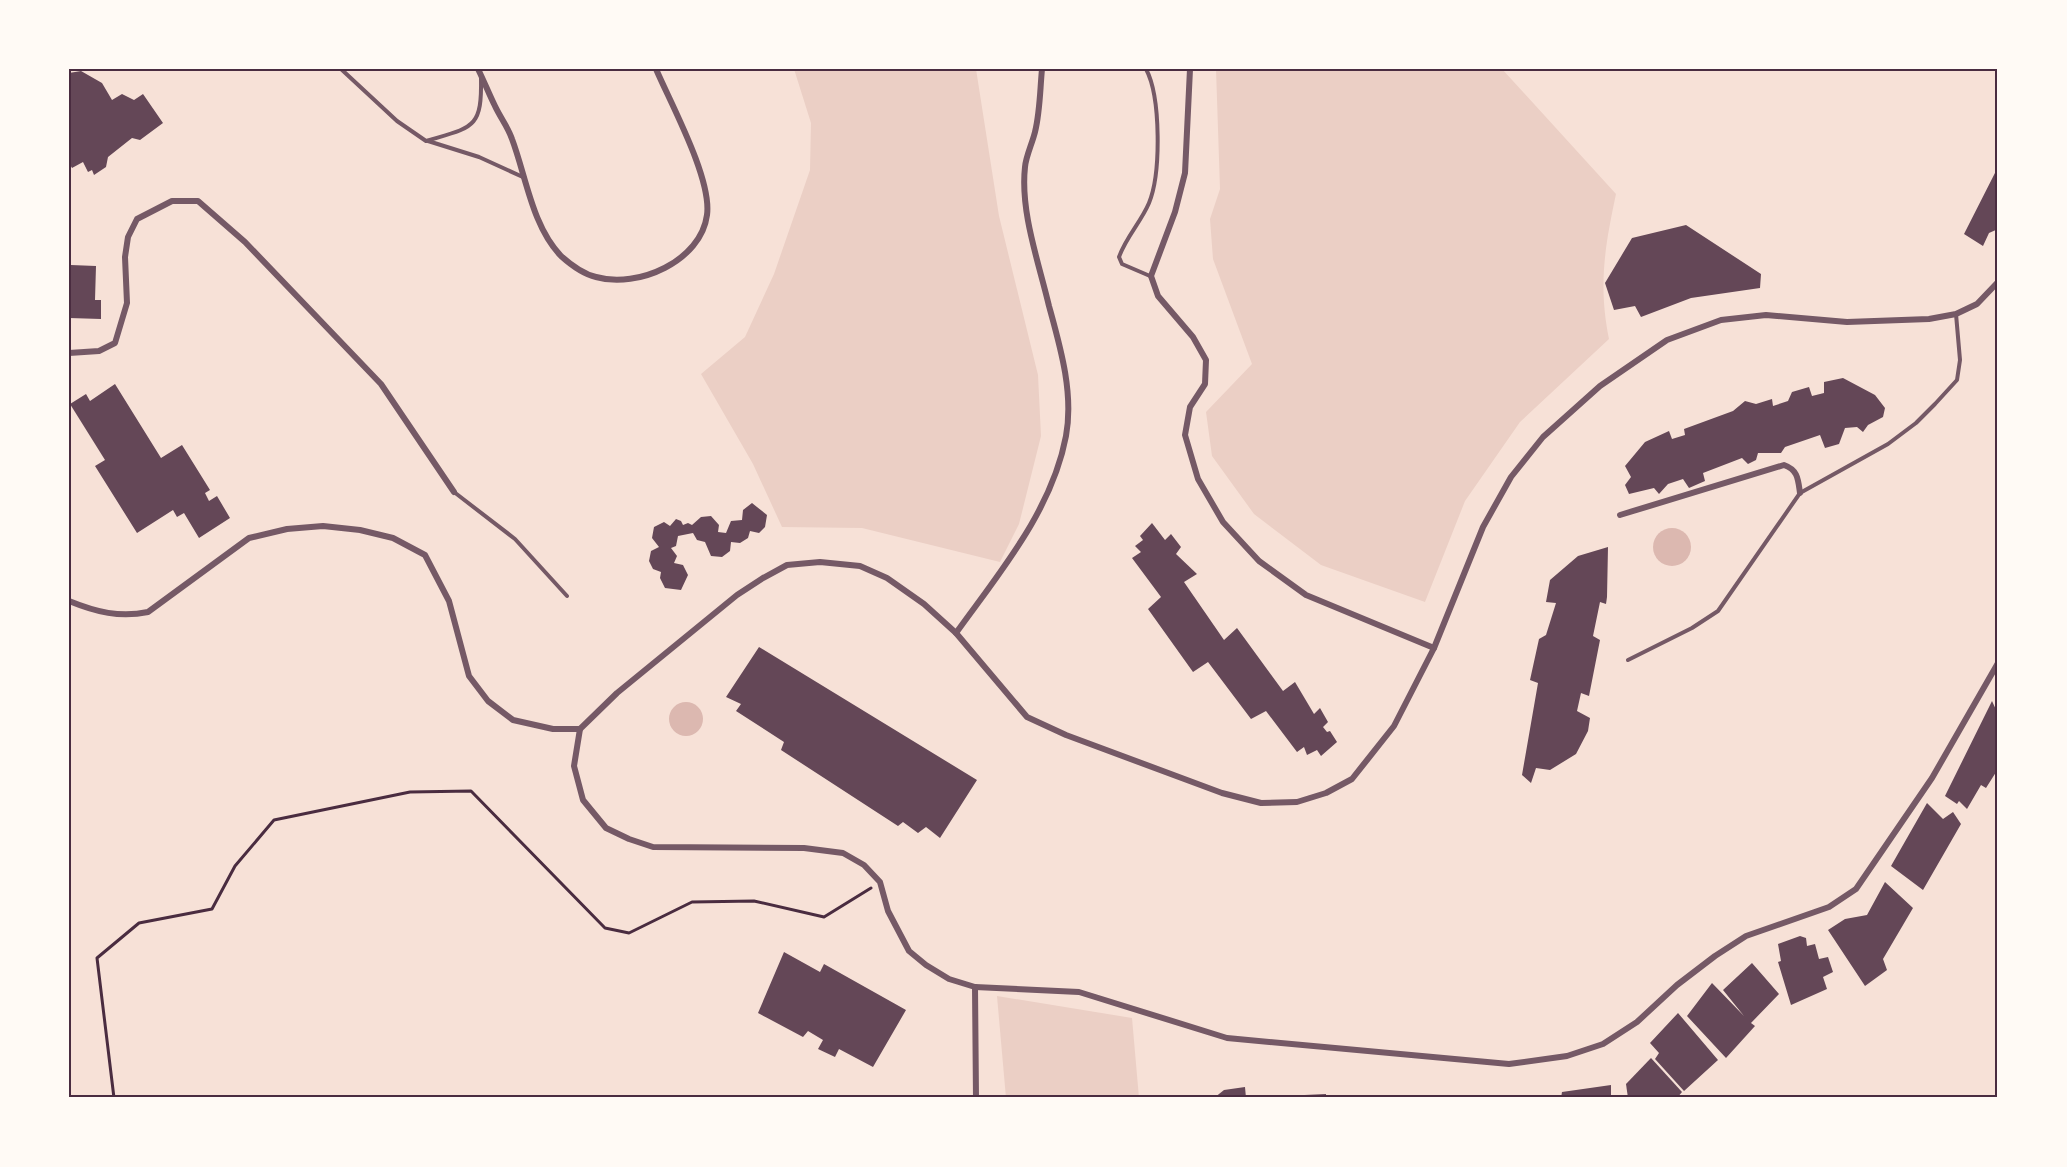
<svg xmlns="http://www.w3.org/2000/svg" width="2067" height="1167" font-family="'Sofia Sans Condensed',sans-serif">
<style>
.green{fill:#ebcfc5}
.water{fill:#dcb8b0}
.building{fill:#644757}
.lines{fill:none;stroke-linecap:round;stroke-linejoin:round}
.path{stroke:#4a2c40;stroke-width:3}
.service{stroke:#755966;stroke-width:4}
.minor{stroke:#755966;stroke-width:6}
.neatline{fill:none;stroke:#4a2c40;stroke-width:2}
</style>
<rect width="100%" height="100%" fill="#f7e1d7"/>
<g class="green">
<polygon points="794,69 976,69 999,216 1038,375 1041,436 1019,524 1000,562 862,528 782,527 753,464 701,374 745,337 774,274 810,170 811,123"/>
<path d="M1216 69H1502L1616 194C1605 246 1598 285 1609 339L1520 422 1465 501 1425 602 1321 565 1254 514 1212 456 1206 412 1252 364 1213 259 1210 219 1220 189Z"/>
<polygon points="997,996 1132,1018 1139,1098 1006,1098"/>
</g>
<g class="water">
<circle cx="1672" cy="547" r="19"/>
<circle cx="686" cy="719" r="17"/>
</g>
<g class="building">
<polygon points="81,71 102,83 112,100 122,94 134,100 143,94 163,123 140,140 132,138 108,157 106,167 94,175 92,170 88,172 83,162 72,168 69,163 69,73"/>
<polygon points="1998,167 1998,229 1989,233 1983,246 1964,234"/>
<polygon points="1686,225 1761,274 1760,288 1691,298 1641,317 1635,306 1614,310 1605,283 1632,238"/>
<polygon points="71,265 96,266 95,300 101,300 101,319 69,318"/>
<polygon points="1843,378 1875,395 1885,408 1883,417 1868,425 1863,432 1857,427 1845,428 1839,444 1825,448 1820,435 1785,447 1781,453 1758,453 1756,460 1748,464 1742,458 1703,473 1705,481 1689,488 1683,479 1668,484 1659,494 1654,488 1629,494 1625,485 1631,477 1625,466 1645,442 1669,431 1672,439 1685,435 1684,429 1733,411 1745,401 1756,404 1772,399 1773,406 1788,401 1792,392 1809,387 1812,396 1824,393 1824,382"/>
<polygon points="115,384 161,458 182,445 210,490 205,493 209,501 217,496 230,518 199,538 184,513 177,517 173,510 137,533 95,466 105,460 70,404 86,394 90,401"/>
<polygon points="752,503 767,515 765,527 759,533 750,531 748,538 740,543 731,542 730,551 722,557 711,556 705,542 697,540 693,533 678,536 676,546 671,548 677,556 674,563 683,565 688,575 681,590 665,588 660,578 661,572 653,569 649,561 651,551 659,547 652,538 654,527 664,522 670,526 676,519 681,521 683,525 688,523 692,525 701,517 711,516 719,525 718,532 726,533 731,521 742,520 743,510"/>
<polygon points="1152,523 1165,540 1171,534 1181,547 1176,554 1197,574 1184,582 1224,640 1237,628 1283,691 1295,682 1314,714 1320,708 1328,722 1323,727 1327,732 1330,731 1337,742 1321,756 1317,750 1307,755 1304,747 1297,752 1266,711 1251,719 1208,662 1193,672 1148,609 1161,597 1132,558 1141,552 1135,546 1143,540 1140,536"/>
<polygon points="1608,547 1607,597 1606,604 1600,602 1593,636 1600,640 1589,696 1581,693 1577,711 1590,718 1588,731 1576,754 1550,770 1536,768 1531,783 1522,775 1538,683 1530,680 1539,639 1546,635 1556,603 1546,602 1550,580 1578,556"/>
<polygon points="759,647 977,780 940,838 926,827 918,833 903,822 898,826 781,750 784,742 736,711 741,704 726,697"/>
<polygon points="1992,701 1998,714 1998,769 1986,788 1981,785 1967,809 1959,801 1957,804 1945,796"/>
<polygon points="1927,803 1943,819 1953,812 1961,824 1923,890 1891,866"/>
<polygon points="1885,882 1913,908 1883,959 1887,970 1865,986 1828,930 1845,919 1867,915"/>
<polygon points="1800,936 1806,938 1807,946 1815,944 1819,959 1828,957 1833,972 1823,977 1827,989 1791,1005 1778,962 1781,961 1778,944"/>
<polygon points="784,952 820,972 824,964 906,1010 873,1067 839,1049 835,1057 818,1049 823,1040 808,1031 803,1037 758,1013"/>
<polygon points="1752,963 1779,994 1751,1023 1755,1026 1726,1058 1687,1016 1712,983 1744,1016 1723,990"/>
<polygon points="1678,1013 1718,1060 1684,1091 1655,1059 1659,1053 1650,1043"/>
<polygon points="1651,1058 1682,1092 1677,1098 1628,1098 1626,1084"/>
<polygon points="1611,1085 1611,1098 1561,1098 1562,1092"/>
<polygon points="1245,1087 1246,1098 1214,1098 1224,1090"/>
<polygon points="1326,1094 1326,1098 1283,1098 1283,1096"/>
</g>
<g class="lines">
<polyline class="path" points="114,1098 97,958 139,923 212,909 235,866 274,820 410,792 471,791 605,928 629,933 692,902 754,901 824,917 871,888"/>
<g class="service">
<path d="M341 69 397 121 426 141C473 127 482 129 481 78"/>
<path d="M1146 69C1161 97 1161 174 1149 203 1141 222 1126 237 1119 257L1122 264 1150 276"/>
<polyline points="428,141 479,157 525,178"/>
<polyline points="454,492 515,539 567,596"/>
<polyline points="1628,660 1692,628 1718,611 1800,493 1888,444 1916,423 1935,404 1957,380 1960,360 1956,314"/>
</g>
<g class="minor">
<path d="M478 69C484 81 489 94 495 106 500 117 508 127 512 139 526 176 532 226 561 256 571 265 583 274 596 277 638 289 701 261 707 215 712 179 671 104 656 69"/>
<polyline points="1190,69 1185,173 1175,212 1151,276 1158,296 1193,337 1206,360 1205,384 1190,407 1185,435 1198,479 1223,522 1259,561 1306,595 1434,648"/>
<polyline points="1998,282 1977,304 1956,314 1929,319 1847,322 1766,315 1721,320 1667,340 1600,386 1543,437 1511,477 1483,527 1434,648 1394,726 1352,779 1326,793 1297,802 1261,803 1222,793 1066,735 1027,717 956,633 924,604 887,578 860,566 820,562 787,565 763,578 737,595 617,693 580,729 574,766 583,800 606,828 629,839 653,847 804,848 843,853 864,865 880,882 888,911 909,951 926,965 949,979 975,987 1079,992 1227,1038 1509,1064 1567,1056 1603,1044 1637,1022 1677,985 1715,956 1746,936 1829,907 1856,889 1932,778 1998,663"/>
<polyline points="69,353 99,351 115,343 127,303 125,257 128,237 137,219 172,201 198,201 245,242 381,384 454,492"/>
<path d="M1620 515 1784 465C1798 470 1798 479 1800 493"/>
<path d="M69 601C96 612 120 618 148 612L249 538 287 529 323 526 360 530 393 538 425 555 449 601 469 676 488 701 513 720 553 729H580"/>
<path d="M956 633C999 573 1052 511 1066 436 1074 393 1060 346 1049 306 1039 263 1020 212 1025 167 1026 156 1032 144 1035 132 1040 112 1040 90 1042 69"/>
<polyline points="975,987 976,1098"/>
</g>
</g>
<rect width="2067" height="1167" fill="none" stroke="#fffaf5" stroke-width="141"/>
<rect x="70" y="70" width="1926" height="1026" class="neatline"/>
</svg>
